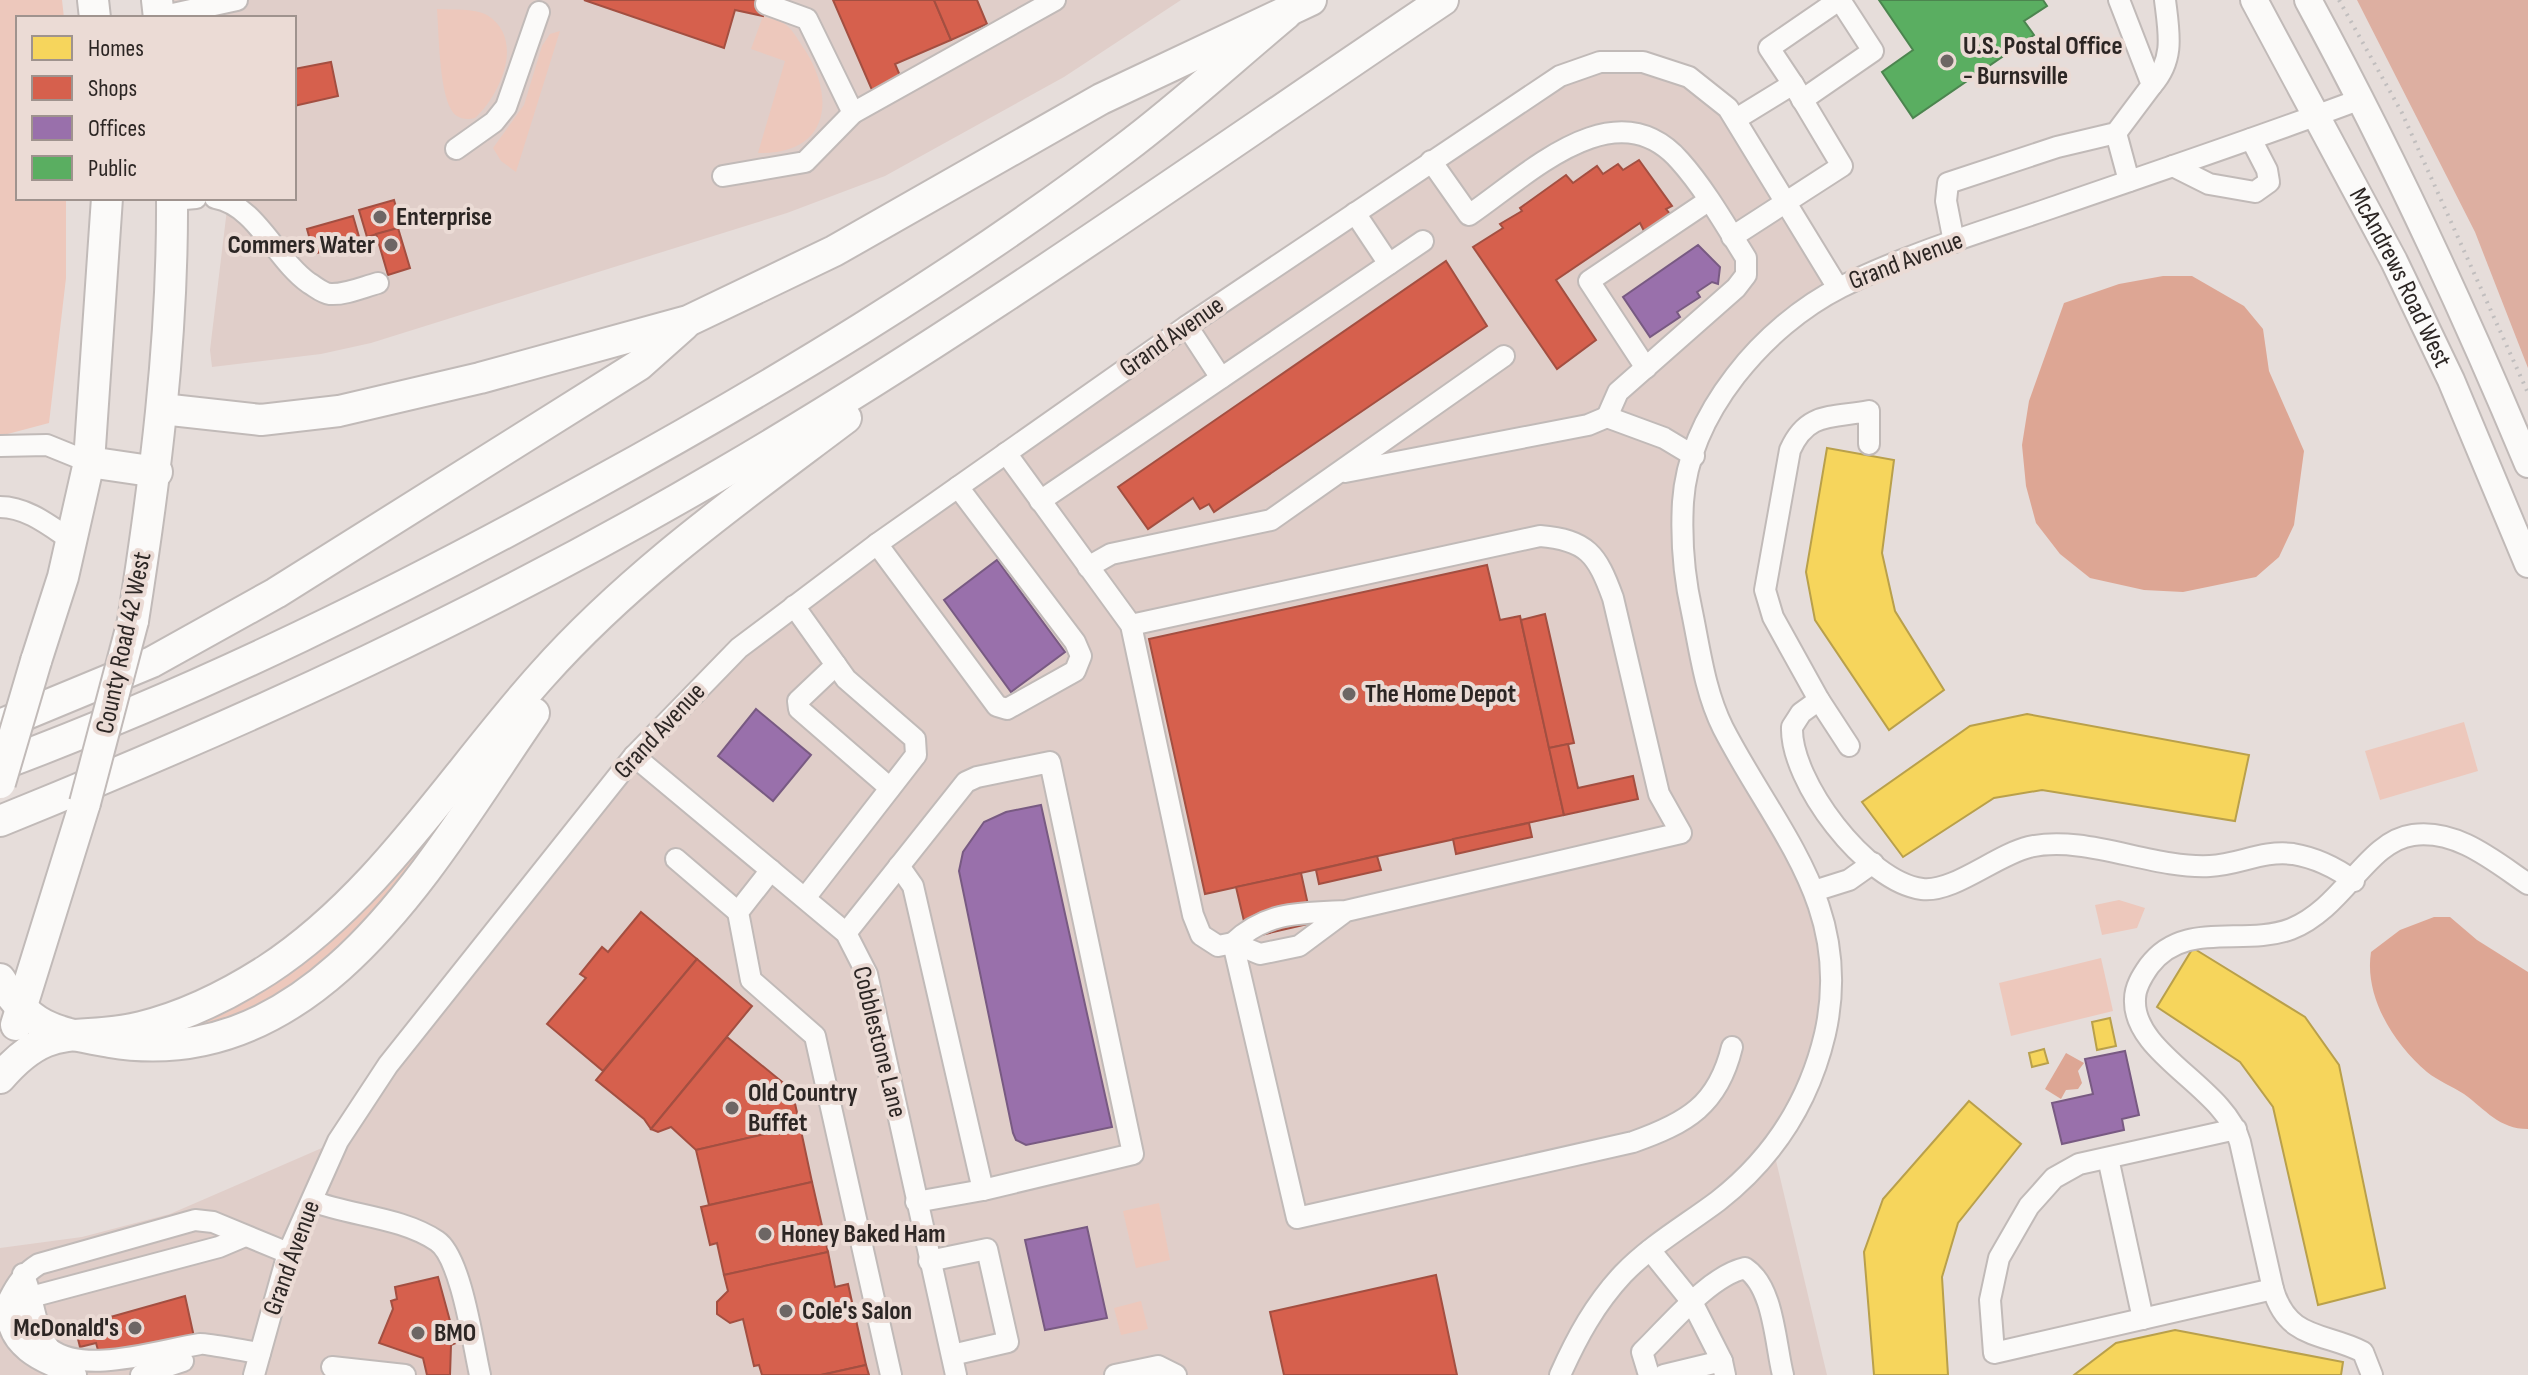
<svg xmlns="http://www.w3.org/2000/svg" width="2528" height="1375" font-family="'Sofia Sans Condensed',sans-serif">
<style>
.built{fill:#e0cec9}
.green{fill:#edc8bc}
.forest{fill:#ddafa1}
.water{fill:#dda694}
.homes{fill:#f6d55c;stroke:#b9a04b;stroke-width:2}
.shops{fill:#d6604d;stroke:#a34f41;stroke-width:2}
.offices{fill:#9970ab;stroke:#785a82;stroke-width:2}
.public{fill:#5aae61;stroke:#4c854f;stroke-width:2}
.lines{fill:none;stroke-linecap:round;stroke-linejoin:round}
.minor-casing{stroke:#c1bab8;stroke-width:24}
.major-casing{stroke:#c1bab8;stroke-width:30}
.highway-casing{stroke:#c1bab8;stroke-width:34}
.path{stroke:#c1bebe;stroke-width:4;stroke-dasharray:2 6;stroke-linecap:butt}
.minor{stroke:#fbfaf9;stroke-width:20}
.major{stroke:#fbfaf9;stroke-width:26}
.highway{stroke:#fbfaf9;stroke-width:30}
.highway-bridge-casing{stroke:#c1bab8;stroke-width:34;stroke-linecap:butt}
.highway-bridge{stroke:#fbfaf9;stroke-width:30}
.poi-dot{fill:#6d6664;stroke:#ebdbd5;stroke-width:3}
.labels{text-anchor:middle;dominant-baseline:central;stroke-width:8;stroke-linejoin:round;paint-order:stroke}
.poi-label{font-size:26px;font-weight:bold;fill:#2c2624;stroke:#ebdbd5;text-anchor:start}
.street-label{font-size:26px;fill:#2c2624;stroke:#ebdbd5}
</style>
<rect width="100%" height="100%" fill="#e6ddda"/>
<g class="built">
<polygon points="157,0 1181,0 1064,77 885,176 787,213 371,343 321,354 212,367 210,350 228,201 215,198 294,198 294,18 159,18"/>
<polygon points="1643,62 1728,108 1838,288 1729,384 1683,499 1709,689 1824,925 1826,1030 1773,1148 1827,1375 0,1375 0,1248 82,1237 170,1214 338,1141 446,993 739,648 1560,76"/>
</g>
<g class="green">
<polygon points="0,0 62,0 64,18 18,18 18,198 66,198 66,278 49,423 0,436"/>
<path d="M437 9C451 10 474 8 487 15 526 39 500 95 475 118 467 120 457 119 452 111 439 91 439 34 437 9Z"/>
<path d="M763 16C770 19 780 20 786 25 794 31 799 42 805 50 837 101 827 155 758 153L785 61 751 49Z"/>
<polygon points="560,31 516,172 501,161 493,148 524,105 542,46 550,34"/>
<polygon points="2464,722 2478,771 2380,800 2365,751"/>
<path d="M460 788 466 793 364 932 260 1011 180 1029C221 1006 265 986 304 961 368 919 414 847 460 788Z"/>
<polygon points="2119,900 2145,908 2137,928 2102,935 2095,905"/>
<polygon points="2101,958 2113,1011 2011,1036 1999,983"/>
<polygon points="1159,1203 1170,1260 1136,1268 1123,1211"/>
<polygon points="1141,1301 1148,1329 1121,1335 1114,1308"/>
</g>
<polygon class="forest" points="2357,0 2528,0 2528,368 2475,232"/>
<g class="water">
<polygon points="2163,276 2192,276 2244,306 2263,329 2269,371 2304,451 2294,525 2279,557 2256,577 2183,592 2144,590 2090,578 2060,554 2036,523 2026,486 2022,445 2029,401 2064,303 2119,284"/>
<path d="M2434 917H2450L2477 940 2528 972V1129C2499 1129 2486 1110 2464 1094 2452 1086 2438 1081 2427 1072 2393 1043 2364 996 2371 952L2400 930Z"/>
<polygon points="2066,1053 2084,1063 2078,1071 2082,1083 2078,1089 2066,1090 2061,1099 2045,1089"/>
</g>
<g class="homes">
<polygon points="1827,448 1894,460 1882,553 1895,611 1944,690 1889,730 1815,620 1806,572"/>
<polygon points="2027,714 2249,755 2235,821 2042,790 1994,798 1903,857 1862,802 1970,726"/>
<polygon points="2193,948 2305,1017 2339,1065 2385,1288 2318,1305 2273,1107 2240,1062 2157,1007"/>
<polygon points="2110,1018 2116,1046 2097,1050 2092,1022"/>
<polygon points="2044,1049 2048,1063 2032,1067 2029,1053"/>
<polygon points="1969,1101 2021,1144 1958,1223 1942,1277 1948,1375 1874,1375 1864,1252 1883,1199"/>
<polygon points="2175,1330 2343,1362 2341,1375 2074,1375 2116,1343"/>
</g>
<g class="shops">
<polygon points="584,0 767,0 763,16 735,10 724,48"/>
<polygon points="833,0 934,0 951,40 895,64 901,78 872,90"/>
<polygon points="934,0 977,0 987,24 951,40"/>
<polygon points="331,62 338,96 294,106 294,69"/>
<polygon points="1639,160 1672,206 1666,209 1670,214 1644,231 1640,223 1556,280 1596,340 1557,369 1473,247 1503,228 1500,224 1522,211 1520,208 1566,175 1573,183 1597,166 1603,174 1618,164 1623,170"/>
<polygon points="394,200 402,227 367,237 359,210"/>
<polygon points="353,216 360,240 314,254 307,229"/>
<polygon points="398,228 410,268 388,275 376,234"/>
<polygon points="1446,261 1487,326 1214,512 1209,504 1200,509 1193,498 1148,529 1118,487"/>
<polygon points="1487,565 1500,620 1520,616 1564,815 1205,894 1149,639"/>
<polygon points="1545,614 1574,743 1549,748 1521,620"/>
<polygon points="1568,744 1578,788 1633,776 1638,799 1564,815 1549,748"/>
<polygon points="1529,823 1532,837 1456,854 1453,839"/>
<polygon points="1377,856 1381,870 1319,884 1316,870"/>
<polygon points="1301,873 1312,923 1248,938 1236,887"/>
<polygon points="641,912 697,959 603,1071 547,1024 586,978 580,974 602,947 608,952"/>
<polygon points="697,959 752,1006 651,1129 644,1119 596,1080"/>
<polygon points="727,1037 792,1090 800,1126 696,1150 671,1127 658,1132 651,1129"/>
<polygon points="800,1126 812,1182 709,1205 696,1150"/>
<polygon points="812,1182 828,1252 724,1275 717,1243 710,1245 701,1207"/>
<polygon points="828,1252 835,1287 848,1284 866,1365 821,1375 762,1375 759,1365 754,1366 743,1319 730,1323 717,1314 717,1302 728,1291 724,1275"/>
<polygon points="1436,1275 1457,1375 1284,1375 1270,1312"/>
<polygon points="438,1277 456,1343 451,1345 450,1375 427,1375 423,1358 379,1343 393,1309 391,1301 397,1299 395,1287"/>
<polygon points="185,1296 194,1337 100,1357 96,1343 80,1347 75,1327"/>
<polygon points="866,1365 869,1375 821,1375"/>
</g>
<g class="offices">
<polygon points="1698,245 1720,267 1718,284 1712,282 1697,292 1700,297 1677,312 1680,317 1650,337 1623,297"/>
<polygon points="997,560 1065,652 1011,692 944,600"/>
<polygon points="756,709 811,755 773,801 718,756"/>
<polygon points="1041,805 1112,1127 1026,1145 1016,1140 1013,1133 959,871 963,852 984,822 1006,812"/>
<polygon points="2125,1051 2139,1115 2122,1119 2124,1130 2062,1144 2052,1103 2093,1094 2085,1059"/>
<polygon points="1087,1227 1107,1318 1045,1330 1025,1240"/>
</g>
<polygon class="public" points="1879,0 2043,0 2047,6 2024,21 2034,35 1913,118 1882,72 1913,50"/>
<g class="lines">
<defs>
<g id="minor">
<polyline points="766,4 807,19 853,113"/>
<polyline points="159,17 237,0"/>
<polyline points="1793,84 1769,48 1839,0"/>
<path d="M2152 85C2175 59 2169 33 2165 0"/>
<polyline points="1802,100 1873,51 1840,0"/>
<polyline points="2116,133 2129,181"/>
<polyline points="456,149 494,122 506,107 539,12"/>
<path d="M1431 161 1469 215C1528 175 1615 87 1680 161 1705 189 1726 226 1746 258V275L1736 288 1618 392 1607 417"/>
<polyline points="2173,166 2209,184 2255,192 2269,182 2267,170 2251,139"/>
<polyline points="723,176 805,162 853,113 1055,0"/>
<path d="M215 198C256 205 276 260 309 283 316 287 322 293 330 294 346 295 363 287 378 283"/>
<polyline points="173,200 196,198"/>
<polyline points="1355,213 1389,264"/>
<polyline points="1732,237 1842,166 1793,84 1736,119"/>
<polyline points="1954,242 1946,201 1948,183 2057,147 2116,133 2152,85 2119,0"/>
<polyline points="1187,326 1221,378"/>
<polyline points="1646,368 1589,281 1708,201"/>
<polyline points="0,446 47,445 89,462"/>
<path d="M1006 453 1131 625 1193 915 1201 935 1218 946 1233 943 1297 1218 1633 1142C1687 1123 1718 1105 1732 1047"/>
<polyline points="1345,472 1588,425 1607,417 1664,438 1694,456"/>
<polyline points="1040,501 1423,241"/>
<path d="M0 507C27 507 50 526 71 540"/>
<polyline points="877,544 997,706 1007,709 1075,671 1081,656 1075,642 958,487"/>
<polyline points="1088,567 1111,554 1271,520 1504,356"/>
<polyline points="794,606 846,679 915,739 916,755 805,898"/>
<path d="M1131 625 1540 536C1587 540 1597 554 1613 598L1659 794 1681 833 1346 911 1299 946 1260 954 1233 943C1267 911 1301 913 1346 911"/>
<polyline points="836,665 798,701 799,709 890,788"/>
<path d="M1819 700 1801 713 1792 727C1790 781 1866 882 1922 889 1953 893 1996 855 2029 847 2085 834 2152 869 2210 866 2239 865 2262 850 2293 854 2317 858 2335 867 2354 881"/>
<path d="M1849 746 1819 700 1773 617 1765 590 1790 450C1807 412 1830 418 1869 411V444"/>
<polyline points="634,756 846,933 867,974 956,1375"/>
<polyline points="676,859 738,912"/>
<polyline points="899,866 913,886 983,1190"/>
<polyline points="771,870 738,912 751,980 815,1036 891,1375"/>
<polyline points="1814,891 1849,880 1873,863"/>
<polyline points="846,933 966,782 977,777 1050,762 1133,1154 983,1190 916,1202"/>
<path d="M2236 1129 2079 1164 2054 1178 2029 1206 1999 1258 1990 1300 1994 1353 2273 1289 2240 1142C2225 1087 2132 1054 2135 999 2135 987 2142 976 2149 966 2184 919 2243 947 2291 929 2344 908 2367 841 2413 835 2457 829 2494 861 2528 884"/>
<polyline points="2108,1158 2143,1319"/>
<path d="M312 1201C351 1216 401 1217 437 1241 461 1257 473 1344 480 1375"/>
<polyline points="1650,1250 1692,1302 1722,1361"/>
<polyline points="929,1261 987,1249 1008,1342 952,1355"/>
<path d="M23 1274C34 1296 34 1329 50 1349 85 1375 156 1351 200 1344 205 1343 249 1352 260 1353"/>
<polyline points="21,1285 22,1327 36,1342 50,1349"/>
<path d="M2273 1289C2288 1341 2325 1332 2363 1352L2372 1375"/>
<polyline points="31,1297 219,1247 245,1236"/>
<polyline points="332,1367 405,1375"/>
<path d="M76 1375C44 1364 0 1347 8 1301 16 1285 23 1274 39 1264L195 1220 213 1222 288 1253"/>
<polyline points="141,1375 183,1361"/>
<polyline points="254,1375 288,1253 338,1141 388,1065 634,756 739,648 877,544 1187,326 1560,76 1600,62 1643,62 1689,77 1728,108 1838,288"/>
<polyline points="1115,1375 1158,1366 1176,1375"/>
<path d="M1560 1375C1577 1337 1595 1304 1623 1274 1651 1245 1686 1225 1718 1201 1773 1158 1809 1102 1825 1034 1854 906 1776 831 1723 728 1705 692 1700 651 1692 612 1684 577 1681 538 1683 502 1689 413 1764 326 1841 287 1909 253 1985 231 2057 206 2158 171 2260 137 2361 99"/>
<path d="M1649 1375 1642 1352C1669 1326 1709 1276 1745 1268 1774 1287 1775 1343 1783 1375"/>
<polyline points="1664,1375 1722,1361 1725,1375"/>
</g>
<g id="major">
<path id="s1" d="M2254 0 2394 261 2451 380 2528 564"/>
<path d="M2308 0C2390 151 2462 306 2528 464"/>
</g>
<g id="highway">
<polyline points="93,0 95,18"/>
<polyline points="157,0 159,18"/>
<polyline points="162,409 261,420 339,411 480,378 688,321 834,251 1101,99 1311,0"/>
<polyline points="89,462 157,472"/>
<path d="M133 621C155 481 173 341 172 198"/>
<polyline points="36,661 63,577 89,462 107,198"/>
<polyline points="0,725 152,662 276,593 639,365 684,325"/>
<path d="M0 765C204 689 401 591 591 486 775 385 956 276 1124 149 1180 107 1232 59 1286 14"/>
<path d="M0 821C248 721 492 609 723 473 971 328 1205 160 1443 0"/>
<path d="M0 979C30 1029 55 1032 110 1042 318 1077 435 856 534 713"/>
<polyline points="16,1025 85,803"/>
<path d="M0 1078C51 1019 75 1043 141 1027 186 1016 228 995 267 970 380 896 453 774 542 675 631 575 740 498 846 418"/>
</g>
</defs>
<use href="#minor" class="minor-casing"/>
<use href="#major" class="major-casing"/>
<use href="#highway" class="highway-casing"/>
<polyline class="path" points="2339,0 2402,113 2528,393"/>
<use href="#minor" class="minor"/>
<use href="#major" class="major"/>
<use href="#highway" class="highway"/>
<defs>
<g id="highway-bridge">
<polyline points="0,783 36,661"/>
<polyline points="85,803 133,621"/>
</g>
</defs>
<use href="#highway-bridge" class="highway-bridge-casing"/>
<use href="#highway-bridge" class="highway-bridge"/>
</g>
<g class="poi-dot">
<circle cx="1947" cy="61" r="8"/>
<circle cx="380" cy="217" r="8"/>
<circle cx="391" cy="245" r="8"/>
<circle cx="1349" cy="694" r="8"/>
<circle cx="732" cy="1108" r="8"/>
<circle cx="765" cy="1234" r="8"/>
<circle cx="786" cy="1311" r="8"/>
<circle cx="135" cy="1328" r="8"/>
<circle cx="418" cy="1333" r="8"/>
</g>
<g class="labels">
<g class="poi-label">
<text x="1963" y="46">U.S. Postal Office<tspan x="1963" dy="30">- Burnsville</tspan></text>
<text x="396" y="217">Enterprise</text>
<text x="375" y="245" text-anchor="end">Commers Water</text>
<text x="1365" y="694">The Home Depot</text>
<text x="748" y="1093">Old Country<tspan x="748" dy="30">Buffet</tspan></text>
<text x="781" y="1234">Honey Baked Ham</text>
<text x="802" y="1311">Cole's Salon</text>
<text x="119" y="1328" text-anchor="end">McDonald's</text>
<text x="434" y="1333">BMO</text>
</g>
<g class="street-label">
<text transform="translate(1906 261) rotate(-21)">Grand Avenue</text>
<text stroke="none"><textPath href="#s1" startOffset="314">McAndrews Road West</textPath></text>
<text transform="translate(1172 337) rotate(-35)">Grand Avenue</text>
<text transform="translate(124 643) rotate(-78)">County Road 42 West</text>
<text transform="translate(660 731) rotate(-47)">Grand Avenue</text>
<text transform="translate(879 1042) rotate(76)">Cobblestone Lane</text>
<text transform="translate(292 1258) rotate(-70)">Grand Avenue</text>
</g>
</g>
<rect x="16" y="16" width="280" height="184" fill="#ebdbd5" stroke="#9f938e" stroke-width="2"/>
<rect x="32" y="36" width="40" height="24" fill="#f6d55c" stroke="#9f938e" stroke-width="2"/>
<text x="88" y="56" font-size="24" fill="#2c2624">Homes</text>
<rect x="32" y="76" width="40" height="24" fill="#d6604d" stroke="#9f938e" stroke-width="2"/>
<text x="88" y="96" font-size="24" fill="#2c2624">Shops</text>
<rect x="32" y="116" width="40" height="24" fill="#9970ab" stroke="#9f938e" stroke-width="2"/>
<text x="88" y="136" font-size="24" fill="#2c2624">Offices</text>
<rect x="32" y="156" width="40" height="24" fill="#5aae61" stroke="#9f938e" stroke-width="2"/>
<text x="88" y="176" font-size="24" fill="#2c2624">Public</text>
</svg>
